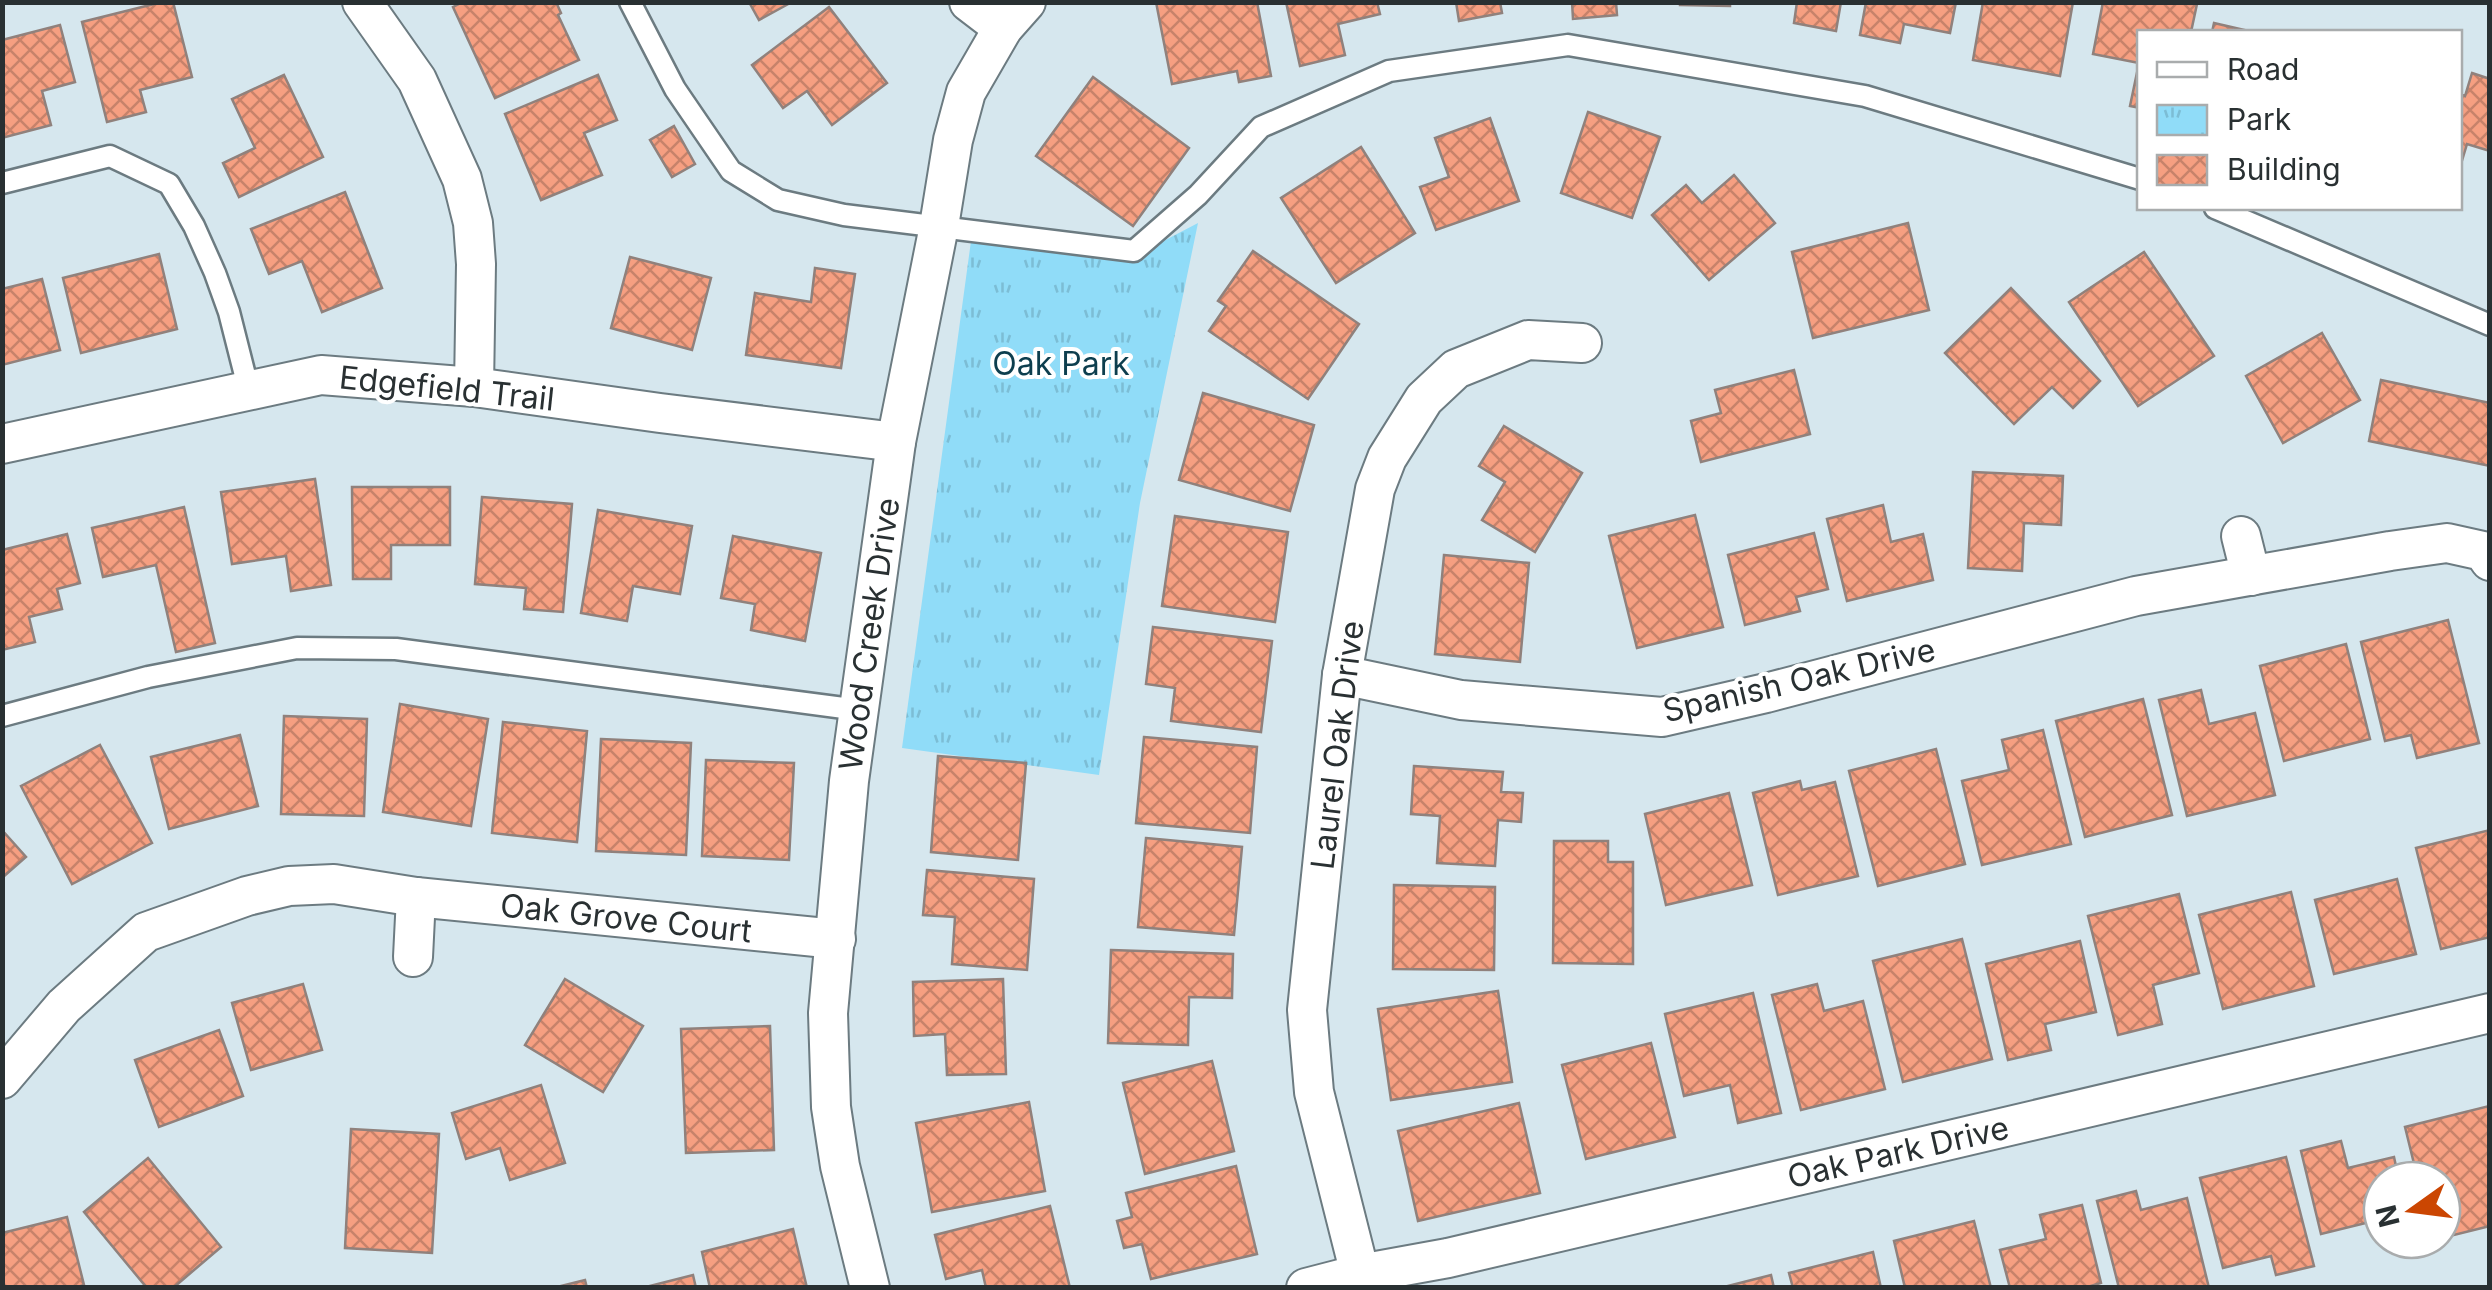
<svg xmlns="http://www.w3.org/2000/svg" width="2492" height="1290" font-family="Inter,sans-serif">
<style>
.park{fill:url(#park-tufts)}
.building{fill:url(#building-cross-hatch);stroke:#90817c;stroke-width:2.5}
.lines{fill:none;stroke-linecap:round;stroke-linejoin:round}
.lane-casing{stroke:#6c7b81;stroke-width:25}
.street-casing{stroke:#6c7b81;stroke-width:42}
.lane{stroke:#fff;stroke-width:20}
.street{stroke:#fff;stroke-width:38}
.labels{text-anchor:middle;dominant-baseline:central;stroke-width:8;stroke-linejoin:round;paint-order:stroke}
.park-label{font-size:32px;fill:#0d3e4e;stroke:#fff}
.street-label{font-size:32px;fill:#293032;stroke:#fff}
</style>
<defs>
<pattern id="park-tufts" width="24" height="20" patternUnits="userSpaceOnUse" patternTransform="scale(2.5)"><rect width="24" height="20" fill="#90dcf8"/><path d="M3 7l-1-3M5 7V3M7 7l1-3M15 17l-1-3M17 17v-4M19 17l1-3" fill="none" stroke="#7cbdd5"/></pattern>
<pattern id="building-cross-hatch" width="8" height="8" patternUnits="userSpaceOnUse" patternTransform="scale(2.5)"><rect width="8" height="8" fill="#f69f81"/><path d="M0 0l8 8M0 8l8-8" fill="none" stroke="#c7826a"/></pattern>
</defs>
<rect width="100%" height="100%" fill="#d6e7ee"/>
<polygon class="park" points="1198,223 1140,503 1099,775 902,748 971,241 1131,258"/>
<g class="building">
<polygon points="162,2 173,2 192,77 140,90 146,112 107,122 82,22"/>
<polygon points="463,2 556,2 561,13 558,15 579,60 495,98 453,7"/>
<polygon points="749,2 792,2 759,20"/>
<polygon points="1156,2 1257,2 1271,76 1239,82 1237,71 1172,84"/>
<polygon points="1286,2 1377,2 1380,14 1338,24 1345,55 1300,66"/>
<polygon points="1456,2 1500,2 1502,13 1459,21"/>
<polygon points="1572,2 1616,2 1617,15 1573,19"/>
<polygon points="1680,2 1730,2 1730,6 1680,5"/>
<polygon points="1797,2 1841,2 1836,31 1794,23"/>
<polygon points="1866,2 1956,2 1950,33 1904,24 1900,43 1860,35"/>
<polygon points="1983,2 2073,2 2060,76 1973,60"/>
<polygon points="2103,2 2197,4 2191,32 2140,32 2140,108 2130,106 2139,63 2093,54"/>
<polygon points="829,7 887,83 832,125 807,91 783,108 752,65"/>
<polygon points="2214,23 2253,32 2212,32"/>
<polygon points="60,25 75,82 42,91 51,125 2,138 2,40"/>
<polygon points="2472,73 2490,79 2490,151 2467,144 2461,164 2460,94 2465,96"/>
<polygon points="284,75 323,157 239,197 223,163 255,148 232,99"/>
<polygon points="598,75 617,120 584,133 602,175 541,200 505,114"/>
<polygon points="1093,77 1189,148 1133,226 1036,156"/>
<polygon points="1588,112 1660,137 1632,218 1561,193"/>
<polygon points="1490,118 1519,201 1436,230 1420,187 1449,177 1435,138"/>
<polygon points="674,126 695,164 672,177 650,140"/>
<polygon points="1361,147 1415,233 1336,283 1281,198"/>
<polygon points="1734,175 1775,223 1709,280 1652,215 1686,185 1702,203"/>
<polygon points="345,192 382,288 322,312 302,261 269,274 251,229"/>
<polygon points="1908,223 1929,310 1813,338 1792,252"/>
<polygon points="1253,251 1359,324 1308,399 1209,331 1226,306 1218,301"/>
<polygon points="2144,252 2214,356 2138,406 2069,302"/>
<polygon points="159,254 177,329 81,353 63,278"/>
<polygon points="630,257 711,278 692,350 611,328"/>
<polygon points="815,268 855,274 841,368 746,355 755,293 811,302"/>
<polygon points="42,279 60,350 2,365 2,289"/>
<polygon points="2011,288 2100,381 2073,408 2052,387 2014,424 1945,353"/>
<polygon points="2322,333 2360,400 2283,443 2246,376"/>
<polygon points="1794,370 1810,434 1701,462 1691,421 1721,413 1715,390"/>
<polygon points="2381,380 2490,403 2490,466 2369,441"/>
<polygon points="1203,393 1314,425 1290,511 1179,480"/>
<polygon points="1504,426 1582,473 1535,552 1482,520 1505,482 1479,466"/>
<polygon points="1973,472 2063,476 2061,525 2024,523 2022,571 1968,568"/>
<polygon points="315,479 331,585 291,591 286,556 232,564 221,492"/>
<polygon points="352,487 450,487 450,545 391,545 391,579 353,579"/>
<polygon points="482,497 572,504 563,612 524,609 526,588 475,584"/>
<polygon points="1883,505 1891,542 1923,534 1933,580 1847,601 1827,519"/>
<polygon points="184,507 215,643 176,652 156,565 103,577 92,528"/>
<polygon points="598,510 692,526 680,594 633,586 627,621 581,613"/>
<polygon points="1695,515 1723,627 1637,648 1609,536"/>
<polygon points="1175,516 1288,532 1275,622 1162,606"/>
<polygon points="1814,533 1828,589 1796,597 1800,611 1745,625 1728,555"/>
<polygon points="67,534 80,583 57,589 62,609 29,617 35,642 2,650 2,550"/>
<polygon points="733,536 821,553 805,641 751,630 755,604 721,598"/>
<polygon points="1444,555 1529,563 1520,662 1435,654"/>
<polygon points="2448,620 2479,743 2417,758 2411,735 2385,741 2361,642"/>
<polygon points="1153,627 1272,641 1261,732 1171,721 1175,688 1146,684"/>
<polygon points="2346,644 2370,739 2284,761 2260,666"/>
<polygon points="2201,690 2209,724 2255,713 2275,795 2187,816 2159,700"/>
<polygon points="2143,699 2172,815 2085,837 2056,721"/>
<polygon points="400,704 488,719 471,826 383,812"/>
<polygon points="284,716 367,719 364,816 281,814"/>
<polygon points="503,722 587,731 577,842 492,833"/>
<polygon points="2043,730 2071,844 1982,865 1962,781 2009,770 2002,740"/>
<polygon points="240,735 258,806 169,829 151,757"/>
<polygon points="1144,737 1257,747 1250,833 1136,823"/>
<polygon points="601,739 691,743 686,855 596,851"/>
<polygon points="100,745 152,843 72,884 21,786"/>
<polygon points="1936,749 1965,864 1878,886 1849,771"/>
<polygon points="938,756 1026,763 1018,860 931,852"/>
<polygon points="706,760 794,763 789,860 702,856"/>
<polygon points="1414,766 1503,772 1501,792 1523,793 1521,822 1498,820 1495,866 1437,863 1440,816 1411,814"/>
<polygon points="1800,781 1802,790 1835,782 1858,876 1778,895 1753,793"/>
<polygon points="1729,793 1752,885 1666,905 1645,814"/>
<polygon points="2,830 26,857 2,878"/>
<polygon points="2490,830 2490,937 2441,949 2416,848"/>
<polygon points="1146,838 1242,847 1234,935 1138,927"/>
<polygon points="1554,841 1608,841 1608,862 1633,862 1633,964 1553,963"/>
<polygon points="927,870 1034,879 1027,970 952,964 955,917 923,915"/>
<polygon points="2397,879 2416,954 2334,974 2315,900"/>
<polygon points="1394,885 1495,887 1494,970 1393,969"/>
<polygon points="2291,892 2314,986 2223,1009 2199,915"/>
<polygon points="2179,894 2199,973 2153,985 2162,1024 2118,1035 2088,916"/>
<polygon points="1962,939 1992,1059 1903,1082 1873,961"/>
<polygon points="2080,941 2096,1012 2045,1024 2051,1050 2008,1060 1986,964"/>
<polygon points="1111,950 1233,954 1232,998 1189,997 1188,1045 1108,1043"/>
<polygon points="565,979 643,1026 603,1092 525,1045"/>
<polygon points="1003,979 1006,1074 947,1075 945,1034 914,1036 913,982"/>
<polygon points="303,984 322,1050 251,1070 232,1003"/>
<polygon points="1817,984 1824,1011 1863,1001 1885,1089 1801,1110 1772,995"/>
<polygon points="1498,991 1512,1082 1391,1100 1378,1009"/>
<polygon points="1753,993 1781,1113 1738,1123 1730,1085 1684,1096 1665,1014"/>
<polygon points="770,1026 774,1150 686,1153 681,1029"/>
<polygon points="219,1030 243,1096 159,1127 135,1060"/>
<polygon points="1651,1043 1675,1137 1586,1159 1562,1065"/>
<polygon points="1212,1061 1234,1151 1145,1174 1123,1083"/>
<polygon points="541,1085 565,1163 510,1180 500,1148 466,1159 452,1113"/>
<polygon points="1029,1102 1045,1191 932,1212 916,1123"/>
<polygon points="1519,1103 1540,1193 1418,1221 1398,1131"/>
<polygon points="2489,1106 2490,1226 2442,1238 2442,1180 2418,1180 2405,1127"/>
<polygon points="351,1129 439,1134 432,1253 345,1248"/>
<polygon points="2341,1141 2348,1168 2394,1157 2399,1180 2382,1180 2382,1219 2321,1234 2301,1151"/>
<polygon points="2286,1157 2314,1266 2276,1275 2271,1256 2223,1268 2200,1178"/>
<polygon points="148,1158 221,1247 173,1288 147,1288 84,1212"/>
<polygon points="1236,1166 1257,1254 1151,1279 1142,1244 1124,1248 1117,1221 1132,1217 1126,1193"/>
<polygon points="2136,1191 2141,1210 2187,1198 2209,1288 2119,1288 2097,1201"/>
<polygon points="2082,1205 2101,1283 2084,1288 2010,1288 2000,1250 2046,1239 2040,1215"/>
<polygon points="1050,1206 1070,1288 986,1288 982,1270 946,1279 935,1235"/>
<polygon points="67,1217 84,1285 75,1288 2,1288 2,1233"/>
<polygon points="1974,1221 1991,1288 1905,1288 1894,1241"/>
<polygon points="793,1229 807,1288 710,1288 702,1252"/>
<polygon points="1873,1252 1881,1288 1793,1288 1789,1273"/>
<polygon points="693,1275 696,1288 642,1288"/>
<polygon points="1771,1275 1774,1288 1720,1288"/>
<polygon points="585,1280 587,1288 553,1288"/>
</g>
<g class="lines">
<defs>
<g id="lane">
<polyline points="630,2 675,89 731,171 778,200 844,215 1134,251 1198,195 1261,127 1389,71 1568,45 1865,96 2140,179"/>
<polyline points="2,183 110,156 169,184 194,226 215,273 229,312 249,391"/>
<polyline points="2215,208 2490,325"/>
<polyline points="2,716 148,677 297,648 396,649 859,710"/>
</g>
<g id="street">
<polyline points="362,2 417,80 462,179 473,223 476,264 474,387"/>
<polyline points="969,2 1003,28"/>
<polyline points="2,444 321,375 474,387 660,413 896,442"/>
<polyline points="2241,536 2251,576"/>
<polyline points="1342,675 1461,700 1662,717 1766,693 2136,596 2390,551 2447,543 2483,551 2490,561"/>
<polyline points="413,957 416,897"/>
<polyline points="2,1079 64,1006 146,932 247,896 289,886 334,884 416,897 836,939"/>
<polyline points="1360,1274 1314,1092 1307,1010 1342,675 1375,489 1387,458 1424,399 1456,369 1528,340 1582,343"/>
<polyline points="870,1288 840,1166 831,1107 828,1013 849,781 896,442 939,226 953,140 966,92 1003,28 1026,2"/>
<polyline points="1306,1288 1360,1274 1448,1258 2490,1013"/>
</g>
</defs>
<use href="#lane" class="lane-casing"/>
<use href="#street" class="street-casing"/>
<use href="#lane" class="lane"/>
<use href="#street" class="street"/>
</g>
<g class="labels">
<g class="park-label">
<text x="1061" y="363">Oak Park</text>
</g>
<g class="street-label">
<text transform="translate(447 388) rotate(6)">Edgefield Trail</text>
<text transform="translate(869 634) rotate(-82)">Wood Creek Drive</text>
<text transform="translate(1799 680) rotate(-13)">Spanish Oak Drive</text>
<text transform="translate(1337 745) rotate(-83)">Laurel Oak Drive</text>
<text transform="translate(626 918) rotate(6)">Oak Grove Court</text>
<text transform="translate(1898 1152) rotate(-13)">Oak Park Drive</text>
</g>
</g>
<rect width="2492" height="1290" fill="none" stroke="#293032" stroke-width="10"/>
<rect x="2137" y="30" width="325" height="180" fill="#ffffff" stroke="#a9acad" stroke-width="2.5"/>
<rect x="2157" y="62" width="50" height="15" fill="#ffffff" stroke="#a9acad" stroke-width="2.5"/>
<text x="2227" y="80" font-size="30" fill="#293032">Road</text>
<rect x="2157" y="105" width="50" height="30" fill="url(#park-tufts)" stroke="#a9acad" stroke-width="2.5"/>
<text x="2227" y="130" font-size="30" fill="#293032">Park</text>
<rect x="2157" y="155" width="50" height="30" fill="url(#building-cross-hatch)" stroke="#a9acad" stroke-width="2.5"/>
<text x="2227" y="180" font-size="30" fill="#293032">Building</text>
<g transform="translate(2412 1210) rotate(256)"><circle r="48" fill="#ffffff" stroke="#a9acad" stroke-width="2.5"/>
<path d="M0-8L18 38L0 25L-18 38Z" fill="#cb4602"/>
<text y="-15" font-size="28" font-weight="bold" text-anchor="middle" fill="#293032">N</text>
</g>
</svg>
